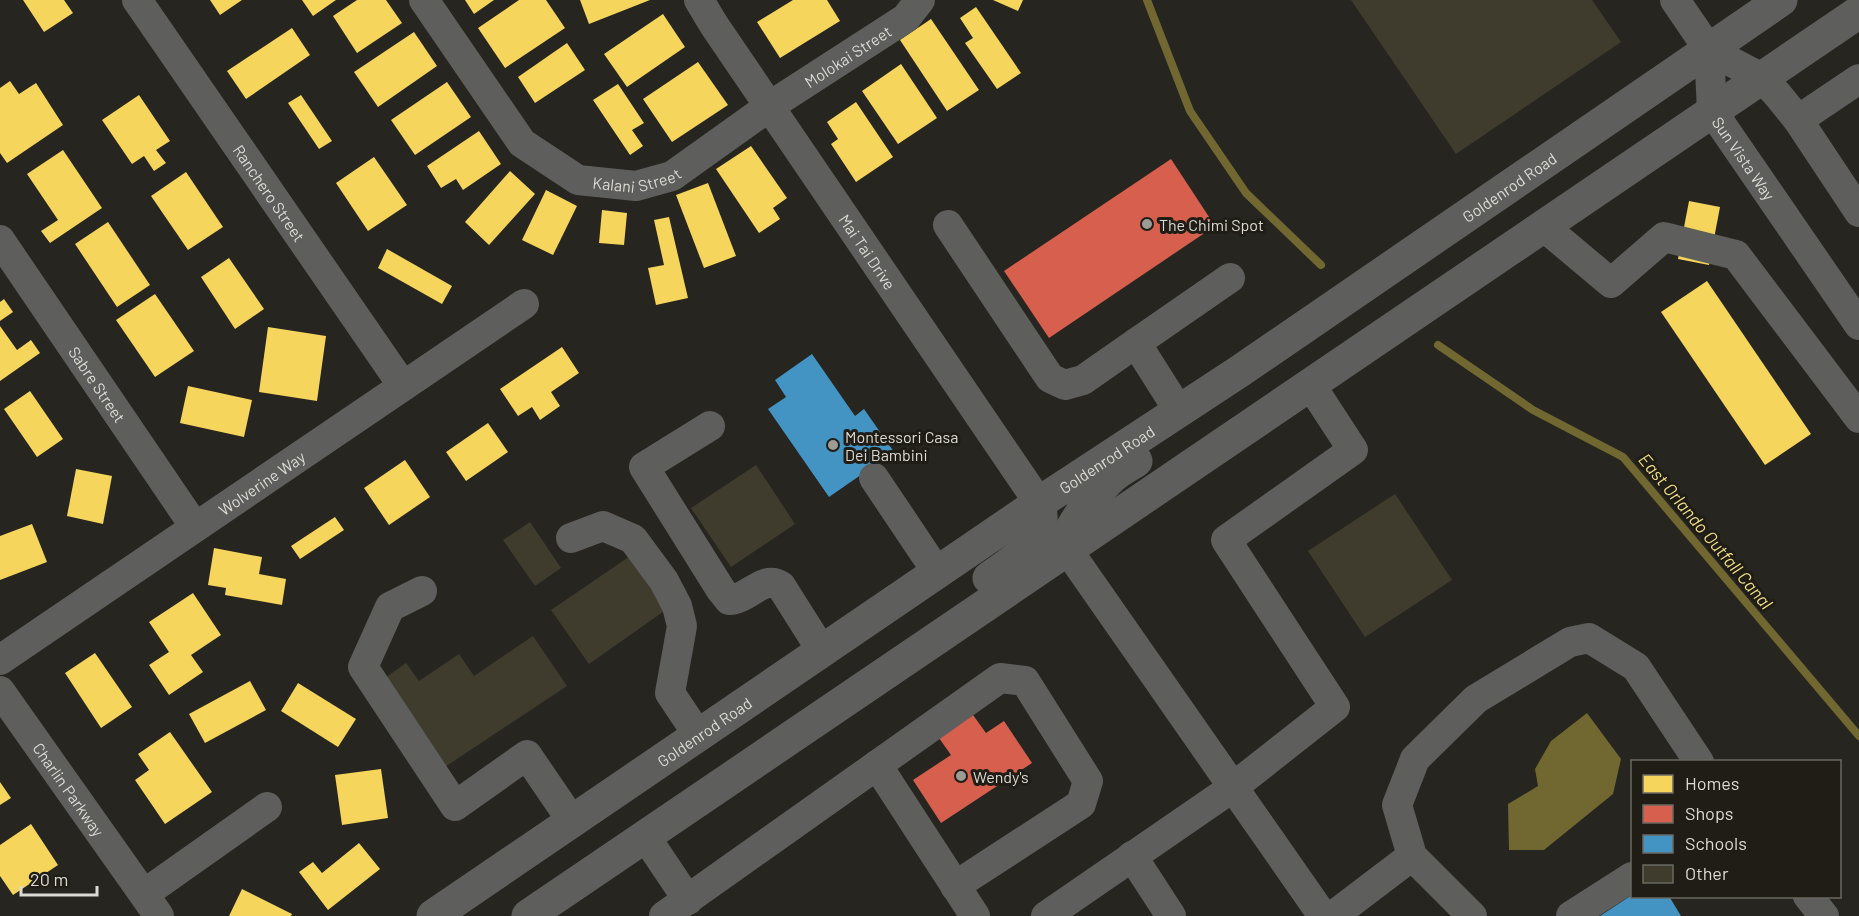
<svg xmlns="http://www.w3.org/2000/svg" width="1859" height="916" font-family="Barlow,sans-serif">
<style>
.water{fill:#716731}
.homes{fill:#f6d55c}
.shops{fill:#d6604d}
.schools{fill:#4393c3}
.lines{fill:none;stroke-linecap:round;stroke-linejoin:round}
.stream{stroke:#716731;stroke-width:8}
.building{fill:#3f3c2e}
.minor{stroke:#5e5e5c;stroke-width:30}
.major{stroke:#5e5e5c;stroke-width:33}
.poi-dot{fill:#9c9b95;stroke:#1f1d15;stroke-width:2}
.labels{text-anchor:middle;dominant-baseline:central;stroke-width:6;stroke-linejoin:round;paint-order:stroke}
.street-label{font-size:16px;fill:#dbdad4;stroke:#1f1d15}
.poi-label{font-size:16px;fill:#dbdad4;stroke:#1f1d15;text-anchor:start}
.water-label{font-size:18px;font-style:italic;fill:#eedd86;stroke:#1f1d15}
</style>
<rect width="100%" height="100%" fill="#262520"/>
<polygon class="water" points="1587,713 1621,759 1613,794 1544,850 1509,850 1508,804 1538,786 1535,769 1551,741"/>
<g class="homes">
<polygon points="23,0 64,0 73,13 44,32"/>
<polygon points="210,0 242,0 220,15"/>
<polygon points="302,0 336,0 313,16"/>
<polygon points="357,0 386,0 402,23 357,53 333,16"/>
<polygon points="465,0 494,0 474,14"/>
<polygon points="519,0 546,0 565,28 505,68 478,28"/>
<polygon points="580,0 650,0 589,24"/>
<polygon points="793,0 827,0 840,21 780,58 757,22"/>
<polygon points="993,0 1023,0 1018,11"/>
<polygon points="976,7 1021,73 997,89 965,43 973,38 960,18"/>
<polygon points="663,14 685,47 627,87 604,54"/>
<polygon points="931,19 979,90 947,111 900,40"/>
<polygon points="292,28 310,55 246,99 227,71"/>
<polygon points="414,32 437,66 378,107 354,72"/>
<polygon points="567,43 585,70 535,103 518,77"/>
<polygon points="698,62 728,105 672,142 643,99"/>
<polygon points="901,64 937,118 898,144 862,91"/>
<polygon points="10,81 19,94 36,83 63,125 7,163 0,153 0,88"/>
<polygon points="447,82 471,117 415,155 391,120"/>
<polygon points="618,84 644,123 632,130 643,146 630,155 593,100"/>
<polygon points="139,95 170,141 156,150 166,163 154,171 144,156 132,164 102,120"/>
<polygon points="301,95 332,141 319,149 288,103"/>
<polygon points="856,102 893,157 856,182 831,144 838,139 827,122"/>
<polygon points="479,131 501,164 463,190 456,179 441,188 427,166"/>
<polygon points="751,146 787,198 773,208 780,219 759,233 716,169"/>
<polygon points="63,150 102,208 50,243 41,231 58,220 27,174"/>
<polygon points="374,157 407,205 368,231 336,183"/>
<polygon points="510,171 535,194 489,245 465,222"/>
<polygon points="186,172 223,227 188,250 151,196"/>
<polygon points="708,183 736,256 704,268 676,195"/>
<polygon points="546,190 577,206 553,255 522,240"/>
<polygon points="1689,201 1720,207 1709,265 1678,259"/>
<polygon points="602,210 627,213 624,245 599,243"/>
<polygon points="669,217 688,298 656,305 648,268 664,265 654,220"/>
<polygon points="108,222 150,285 117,307 75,244"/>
<polygon points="387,249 452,286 442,304 378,268"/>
<polygon points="229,258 264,309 235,329 201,277"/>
<polygon points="1707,281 1811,434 1765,465 1661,312"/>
<polygon points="155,294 194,351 155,377 116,320"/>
<polygon points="4,299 13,312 0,321 0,302"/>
<polygon points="0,326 17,350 31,340 40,353 0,381"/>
<polygon points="268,327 326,336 317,401 259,392"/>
<polygon points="562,347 579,373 551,392 560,406 540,420 532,407 518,416 500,389"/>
<polygon points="188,386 252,400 244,437 180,423"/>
<polygon points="30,391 63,439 37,457 4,409"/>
<polygon points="488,423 508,452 466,481 446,452"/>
<polygon points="405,460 430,497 389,525 364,488"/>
<polygon points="76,469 112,476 103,524 67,516"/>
<polygon points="335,517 344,530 300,559 291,546"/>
<polygon points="32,524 47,562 0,580 0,536"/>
<polygon points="214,548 262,557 259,574 286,579 282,605 225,595 226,588 208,585"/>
<polygon points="193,593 221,635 191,655 203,672 169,695 149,665 169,652 149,622"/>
<polygon points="95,653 132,707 101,728 65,673"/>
<polygon points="250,681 266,710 205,743 189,714"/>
<polygon points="298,683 356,719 338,747 281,711"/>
<polygon points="170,732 212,792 165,824 135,780 149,770 138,754"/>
<polygon points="381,769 388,818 342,825 335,775"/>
<polygon points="0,782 11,798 0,805"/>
<polygon points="31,824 58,865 13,895 0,876 0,845"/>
<polygon points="359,843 380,869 328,910 299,872 313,862 322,873"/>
<polygon points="242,889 292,914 291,916 229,916"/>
</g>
<g class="shops">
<polygon points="1171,159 1215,226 1049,338 1004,271"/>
<polygon points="973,715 986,733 1004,721 1032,763 941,823 913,780 951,755 939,738"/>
</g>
<g class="schools">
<polygon points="812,354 855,416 864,409 894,452 829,497 768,409 786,397 775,380"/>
<polygon points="1632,895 1632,896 1669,896 1681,916 1600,916"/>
</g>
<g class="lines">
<g class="stream">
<polyline points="1147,0 1190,111 1246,193 1321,265"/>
<polyline points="1438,345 1533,410 1623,457 1859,736"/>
</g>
</g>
<g class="building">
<polygon points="1351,0 1592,0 1621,42 1456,154"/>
<polygon points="756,465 795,524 731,567 691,508"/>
<polygon points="1395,494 1452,580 1365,637 1308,551"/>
<polygon points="530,522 561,568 535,586 503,540"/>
<polygon points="633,554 670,607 589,664 551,610"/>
<polygon points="533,636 567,686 445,767 385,678 406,663 419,681 459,654 474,676"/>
</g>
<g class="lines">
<g class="minor">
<path id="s1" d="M137 0 403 386"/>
<path id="s2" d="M424 0 522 143 578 180 636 186 672 176 770 106 906 18 920 0"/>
<path id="s3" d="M699 0 714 25 1039 503"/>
<polyline points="1675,0 1709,50 1762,78 1777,94 1798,120 1859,212"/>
<path id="s4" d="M1709 50 1712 111 1859 325"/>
<polyline points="1798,120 1859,79"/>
<polyline points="948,225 1050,378 1065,385 1083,380 1136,343"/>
<polyline points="1543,226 1611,283 1664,237 1736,255 1859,418"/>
<path id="s5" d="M0 240 195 527"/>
<polyline points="1179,411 1136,343 1230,278"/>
<path d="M710 426 644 467 721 590 729 600C748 600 763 574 781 586L822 651"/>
<polyline points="874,478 937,572"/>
<polyline points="571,538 603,526 633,539 664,581 677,606 682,626 670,693 698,735"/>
<polyline points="1067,549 1323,916"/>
<polyline points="422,591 390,607 363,667 455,806 527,755 572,821"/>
<path id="s6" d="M0 660 524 304"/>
<path id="s7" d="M0 691 159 916"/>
<polyline points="877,765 975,916"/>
<polyline points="645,836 688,900"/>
<polyline points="1132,856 1171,916"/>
<polyline points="144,894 267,807"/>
<polyline points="1808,896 1824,916"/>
<polyline points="664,916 1000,678 1025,681 1088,781 1081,804 955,886"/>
<polyline points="1046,916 1232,788 1335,707 1226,540 1353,450 1310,384"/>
<polyline points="1333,916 1412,856"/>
<polyline points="1472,916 1412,856 1397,805 1415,759 1476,699 1570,642 1589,638 1636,667 1699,762"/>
<polyline points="1571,916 1632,877"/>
</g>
<g class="major">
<path d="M1066 547C1065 529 1099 489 1112 477 1119 471 1128 466 1136 461"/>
<path d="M989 578C1008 565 1036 547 1041 522 1042 517 1040 508 1039 503"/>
<path id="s8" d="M433 916 1039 503 1240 371 1781 0"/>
<polyline points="528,916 1859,12"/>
</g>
</g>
<g class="poi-dot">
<circle cx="1147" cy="224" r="6"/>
<circle cx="833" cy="445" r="6"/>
<circle cx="961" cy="776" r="6"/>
</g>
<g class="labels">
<g class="street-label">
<text stroke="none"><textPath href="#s2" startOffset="549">Molokai Street</textPath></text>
<text stroke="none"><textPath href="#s4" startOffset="118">Sun Vista Way</textPath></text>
<text stroke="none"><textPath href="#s2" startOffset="300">Kalani Street</textPath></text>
<text stroke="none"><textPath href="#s8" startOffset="1300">Goldenrod Road</textPath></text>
<text stroke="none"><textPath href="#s1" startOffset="234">Ranchero Street</textPath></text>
<text stroke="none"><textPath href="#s3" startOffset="303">Mai Tai Drive</textPath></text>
<text stroke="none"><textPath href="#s5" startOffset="174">Sabre Street</textPath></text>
<text stroke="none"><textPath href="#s8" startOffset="814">Goldenrod Road</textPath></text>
<text stroke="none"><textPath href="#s6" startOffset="316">Wolverine Way</textPath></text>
<text stroke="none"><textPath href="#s8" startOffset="328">Goldenrod Road</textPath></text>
<text stroke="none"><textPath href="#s7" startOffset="120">Charlin Parkway</textPath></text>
</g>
<g class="poi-label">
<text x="1159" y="224">The Chimi Spot</text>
<text x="845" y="436">Montessori Casa<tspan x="845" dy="18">Dei Bambini</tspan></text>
<text x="973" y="776">Wendy's</text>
</g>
<g class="water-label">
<text transform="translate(1706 531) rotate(50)">East Orlando Outfall Canal</text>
</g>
</g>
<rect x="1631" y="760" width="210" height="138" fill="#1f1d15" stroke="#6a6961" stroke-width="1.5"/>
<rect x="1643" y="775" width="30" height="18" fill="#f6d55c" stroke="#6a6961" stroke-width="1.5"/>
<text x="1685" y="790" font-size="18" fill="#dbdad4">Homes</text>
<rect x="1643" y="805" width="30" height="18" fill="#d6604d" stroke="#6a6961" stroke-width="1.5"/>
<text x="1685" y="820" font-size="18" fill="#dbdad4">Shops</text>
<rect x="1643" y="835" width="30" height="18" fill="#4393c3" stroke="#6a6961" stroke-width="1.5"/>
<text x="1685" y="850" font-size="18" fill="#dbdad4">Schools</text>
<rect x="1643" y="865" width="30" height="18" fill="#3f3c2e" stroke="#6a6961" stroke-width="1.5"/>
<text x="1685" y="880" font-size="18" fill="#dbdad4">Other</text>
<path d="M21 886v9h76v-9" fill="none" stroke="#dbdad4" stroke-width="3"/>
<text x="30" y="886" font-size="18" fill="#dbdad4" stroke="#1f1d15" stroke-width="4.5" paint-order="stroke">20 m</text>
</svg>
